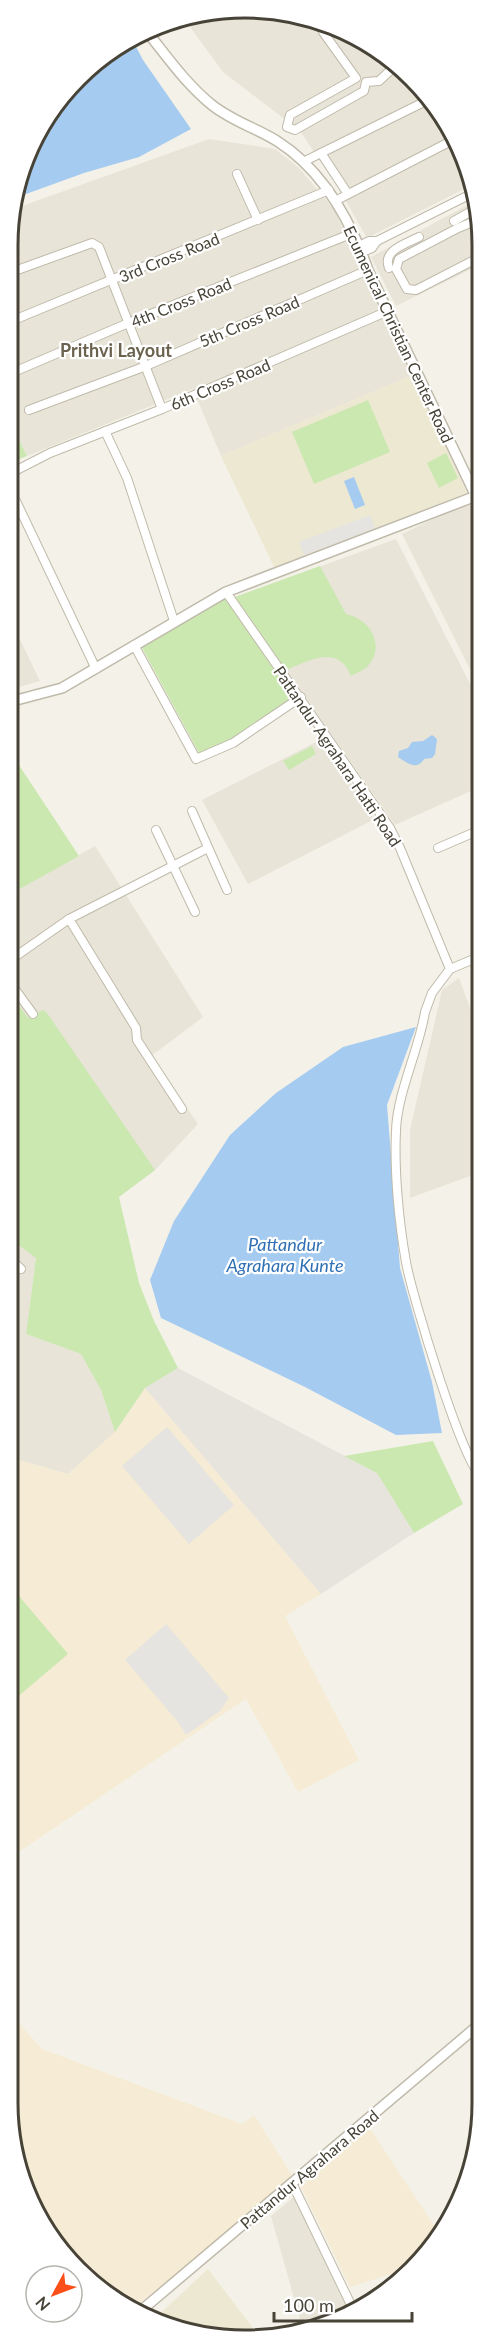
<svg xmlns="http://www.w3.org/2000/svg" width="490" height="2348" font-family="Lato,sans-serif">
<style>
.residential{fill:#e8e4d7}
.commercial{fill:#f6ebd4}
.industrial{fill:#e7e3dd}
.education{fill:#ede8d2}
.green{fill:#cbe8b1}
.parking{fill:#e6e4e0}
.water{fill:#a5cbf1}
.lines{fill:none;stroke-linecap:round;stroke-linejoin:round}
.minor-casing{stroke:#c0baab;stroke-width:10}
.tertiary-casing{stroke:#c0baab;stroke-width:12}
.minor{stroke:#fff;stroke-width:8}
.tertiary{stroke:#fff;stroke-width:9}
.labels{text-anchor:middle;dominant-baseline:central;stroke-width:4.5;stroke-linejoin:round;paint-order:stroke}
.street-label{font-size:16px;fill:#484337;stroke:#fff}
.neighbourhood-label{font-size:18px;font-weight:bold;fill:#6b624e;stroke:#fff}
.water-label{font-size:18px;font-style:italic;fill:#2f70b5;stroke:#fff}
.rim{fill:none;stroke:#484337;stroke-width:3}
</style>
<rect width="100%" height="100%" fill="#f4f2e8"/>
<g class="residential">
<polygon points="276,9 350,32 413,77 464,154 472,185 367,238 340,191 300,131 223,72 182,16"/>
<polygon points="209,139 275,149 299,168 333,208 413,375 221,456 193,389 27,456 9,421 11,210"/>
<polygon points="475,201 482,229 482,264 396,306 371,257"/>
<polygon points="470,501 482,527 482,693 402,534"/>
<polygon points="396,539 482,707 482,786 395,825 235,597"/>
<polygon points="9,617 40,681 9,690"/>
<polygon points="322,739 375,819 248,884 202,800"/>
<polygon points="95,846 203,1017 151,1056 198,1124 155,1170 36,1258 26,1334 81,1354 101,1390 115,1432 68,1474 8,1457 9,895"/>
<polygon points="459,978 481,1038 481,1089 478,1124 481,1138 481,1172 410,1198 410,1130 442,990"/>
<polygon points="294,2197 350,2311 321,2328 303,2330 271,2216"/>
</g>
<g class="commercial">
<polygon points="145,1388 321,1594 285,1616 359,1760 298,1792 246,1699 8,1859 8,1457 68,1474 115,1432"/>
<polygon points="8,2011 42,2049 242,2124 254,2115 292,2175 197,2257 131,2310 77,2271 25,2194 8,2103"/>
<polygon points="369,2127 439,2233 413,2267 350,2287 301,2187"/>
</g>
<polygon class="industrial" points="178,1368 377,1473 414,1533 321,1594 145,1388"/>
<g class="education">
<polygon points="413,375 467,493 274,567 221,456"/>
<polygon points="208,2269 259,2336 230,2340 153,2320"/>
</g>
<g class="green">
<polygon points="368,400 390,452 314,484 292,432"/>
<polygon points="9,420 27,456 9,463"/>
<polygon points="446,453 458,478 439,488 427,463"/>
<path d="M320 566 346 614C370 619 386 645 368 666 363 671 356 673 351 676 338 643 309 661 286 670L235 597Z"/>
<polygon points="225,597 293,697 232,739 200,755 141,646"/>
<polygon points="312,746 316,754 289,770 283,761"/>
<polygon points="9,750 79,856 9,895"/>
<polygon points="9,992 28,1018 43,1010 47,1013 155,1170 119,1197 139,1283 154,1321 178,1368 145,1388 115,1432 101,1390 81,1354 26,1334 36,1258 8,1237"/>
<polygon points="433,1441 463,1504 414,1533 377,1473 344,1456"/>
<polygon points="8,1583 68,1654 8,1705"/>
</g>
<g class="parking">
<polygon points="370,515 375,529 304,555 299,542"/>
<polygon points="167,1427 234,1505 189,1544 122,1466"/>
<polygon points="166,1624 229,1698 220,1711 186,1735 178,1722 125,1660"/>
</g>
<g class="water">
<polygon points="133,41 143,60 191,129 139,157 84,173 15,198 39,127 100,57"/>
<polygon points="354,477 365,505 355,509 344,481"/>
<path d="M432 735 437 739 435 754 432 758 424 759C417 771 407 763 398 757L399 751 408 748 412 742 423 741Z"/>
<polygon points="416,1027 387,1105 400,1268 432,1382 442,1433 396,1435 305,1387 161,1318 150,1280 174,1221 230,1135 276,1093 343,1047"/>
</g>
<g class="lines">
<defs>
<g id="minor">
<polyline points="323,24 323,32 356,78 290,115 287,127 295,130 364,91 366,82 379,81 396,65"/>
<polyline points="321,153 348,194"/>
<polyline points="305,161 428,100"/>
<polyline points="237,174 258,220"/>
<polyline points="335,201 455,139"/>
<polyline points="480,219 458,228 399,259 396,269 407,289 416,290 482,256"/>
<polyline points="454,221 477,208"/>
<polyline points="377,241 473,193"/>
<polyline points="359,246 369,241 377,241 372,248 362,252"/>
<path d="M389 268C382 250 406 244 419 237"/>
<polyline points="9,273 92,243 99,247 162,409"/>
<polyline points="9,322 329,190"/>
<polyline points="9,374 126,324 353,233"/>
<polyline points="29,410 146,366 368,270"/>
<polyline points="105,431 127,478 174,621"/>
<polyline points="9,474 50,453 162,409 388,311"/>
<polyline points="16,501 96,669"/>
<polyline points="226,592 390,828 400,848 450,969"/>
<polyline points="134,645 196,759 233,743 301,697"/>
<polyline points="192,811 227,890"/>
<polyline points="156,830 195,912"/>
<polyline points="438,848 482,829"/>
<polyline points="69,919 208,848"/>
<polyline points="9,961 69,919 136,1028 137,1040 182,1109"/>
<polyline points="9,981 33,1014"/>
<polyline points="8,1257 21,1269"/>
<path d="M481 1476C463 1464 411 1292 406 1262 399 1223 394 1171 396 1131 397 1093 419 1050 425 1012L432 993 450 969 481 956"/>
<polyline points="292,2183 353,2309"/>
</g>
<g id="tertiary">
<path d="M148 33C168 58 187 85 212 105 232 121 256 128 277 141 323 170 350 219 368 270L482 509"/>
<polyline points="9,702 62,688 226,592 476,496"/>
<polyline points="137,2314 481,2023"/>
</g>
</defs>
<use href="#minor" class="minor-casing"/>
<use href="#tertiary" class="tertiary-casing"/>
<use href="#minor" class="minor"/>
<use href="#tertiary" class="tertiary"/>
</g>
<g class="labels">
<g class="street-label">
<text transform="translate(169 257) rotate(-22)">3rd Cross Road</text>
<text transform="translate(181 302) rotate(-22)">4th Cross Road</text>
<text transform="translate(249 321) rotate(-23)">5th Cross Road</text>
<text transform="translate(399 334) rotate(65)">Ecumenical Christian Center Road</text>
<text transform="translate(220 384) rotate(-23)">6th Cross Road</text>
<text transform="translate(338 756) rotate(56)">Pattandur Agrahara Hatti Road</text>
<text transform="translate(309 2169) rotate(-40)">Pattandur Agrahara Road</text>
</g>
<g class="neighbourhood-label">
<text x="116" y="350">Prithvi Layout</text>
</g>
<g class="water-label">
<text x="285" y="1244">Pattandur<tspan x="285" dy="21">Agrahara Kunte</tspan></text>
</g>
</g>
<path d="M0 0H490V2348H0ZM245 18H245A227 227 0 0 1 472 245V2103A227 227 0 0 1 245 2330H245A227 227 0 0 1 18 2103V245A227 227 0 0 1 245 18Z" fill="#fff" fill-rule="evenodd"/>
<path class="rim" d="M245 18H245A227 227 0 0 1 472 245V2103A227 227 0 0 1 245 2330H245A227 227 0 0 1 18 2103V245A227 227 0 0 1 245 18Z"/>
<g transform="translate(54 2294) rotate(229)"><circle r="28" fill="#ffffff" stroke="#b6b4af" stroke-width="1.5"/>
<path d="M0-4.5L10 22L0 15L-10 22Z" fill="#fa4f19"/>
<text y="-9" font-size="16" font-weight="bold" text-anchor="middle" fill="#484337">N</text>
</g>
<path d="M274 2312v9h138v-9" fill="none" stroke="#484337" stroke-width="3"/>
<text x="283" y="2312" font-size="18" fill="#484337" stroke="#ffffff" stroke-width="4.5" paint-order="stroke">100 m</text>
</svg>
